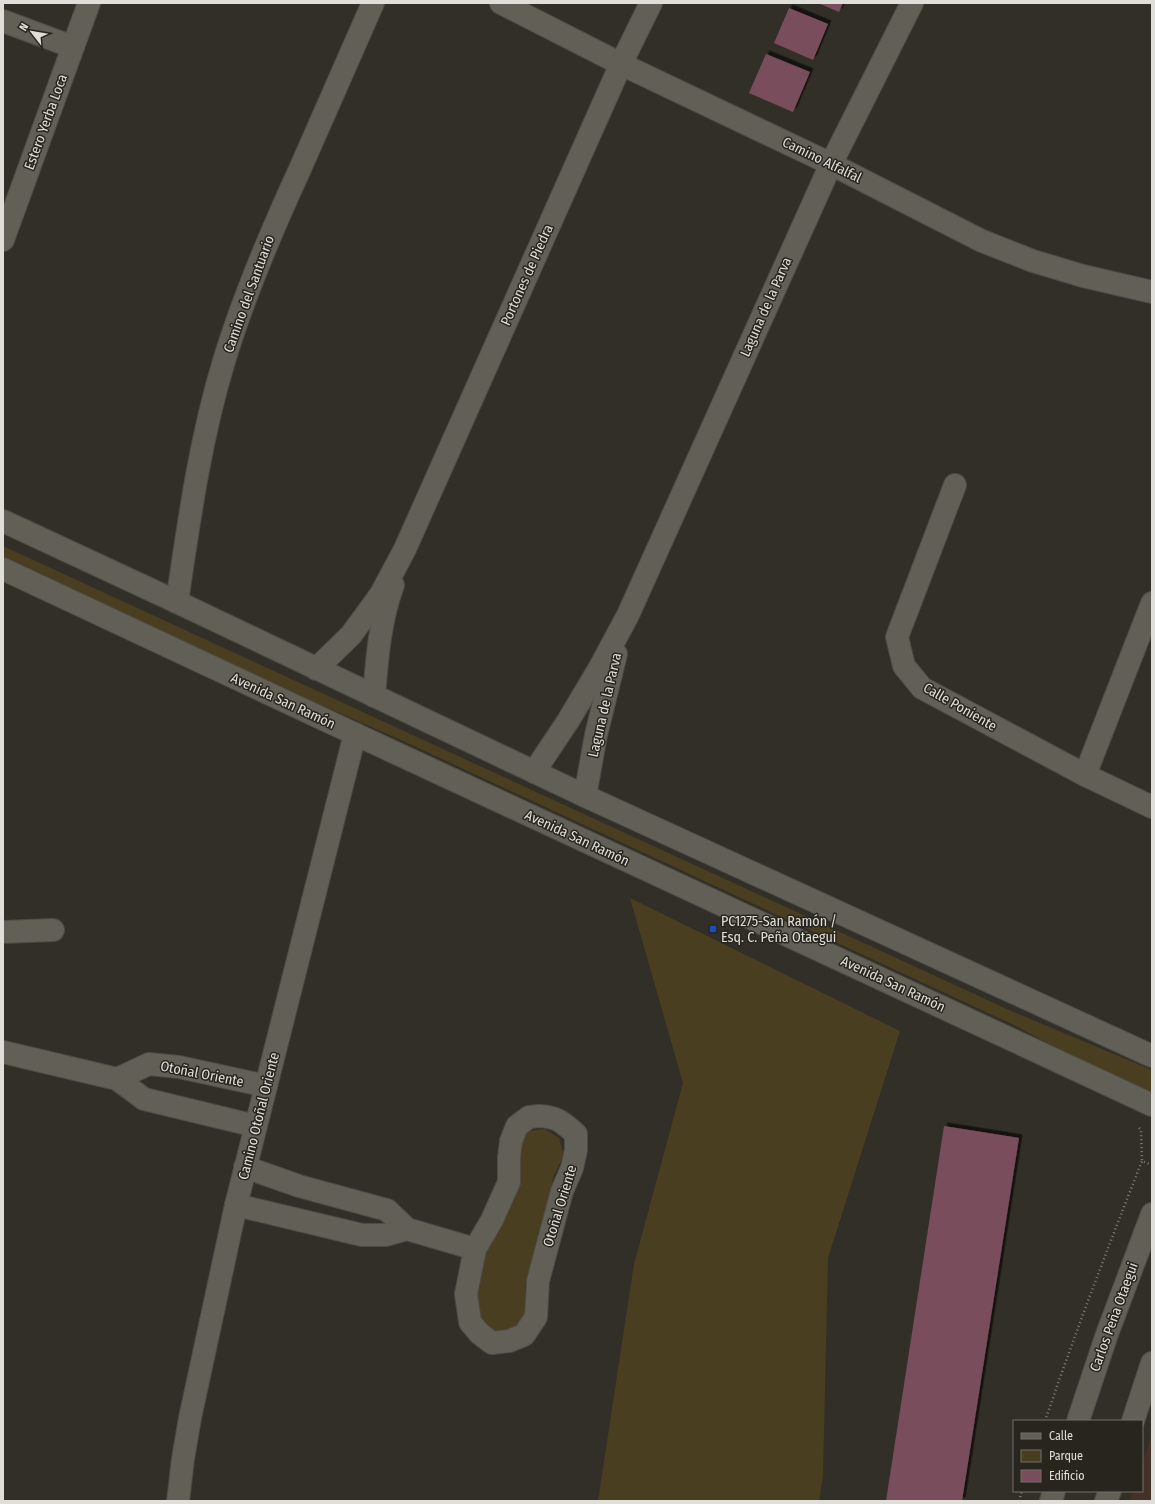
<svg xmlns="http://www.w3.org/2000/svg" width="1155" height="1504" font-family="'Fira Sans Condensed',sans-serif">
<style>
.education{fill:#443229}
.green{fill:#4a3e20}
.building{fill:#7a4d5d;filter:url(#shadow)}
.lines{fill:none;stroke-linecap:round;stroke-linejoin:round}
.street-casing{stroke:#4d4b45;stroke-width:24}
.secondary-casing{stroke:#4d4b45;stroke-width:24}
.path{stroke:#82807a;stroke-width:2.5;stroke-dasharray:1 3;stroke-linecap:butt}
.street{stroke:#625f57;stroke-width:22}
.secondary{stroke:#625f57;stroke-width:22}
.transit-dot{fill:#1a4fb4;stroke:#28251e;stroke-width:1.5}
.labels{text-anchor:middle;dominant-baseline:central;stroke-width:3;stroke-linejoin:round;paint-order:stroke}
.street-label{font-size:14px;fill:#e0ded9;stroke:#28251e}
.poi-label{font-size:14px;fill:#e0ded9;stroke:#28251e;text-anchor:start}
</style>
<defs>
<filter id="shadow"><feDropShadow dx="3.5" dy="-3.5" stdDeviation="0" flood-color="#0009"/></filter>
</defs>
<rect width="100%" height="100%" fill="#322f28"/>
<polygon class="education" points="1152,1434 1152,1501 1129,1501 1133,1491 1142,1491 1142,1464"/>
<g class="green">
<polygon points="3,546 1009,1010 1152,1070 1152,1092 1076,1059 1016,1026 401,740 259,678 3,556"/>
<polygon points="630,898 900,1031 828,1258 823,1475 819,1501 598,1501 634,1264 683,1083"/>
<polygon points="545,1129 559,1138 564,1155 554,1175 525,1286 526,1311 518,1330 498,1334 482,1324 476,1304 479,1265 493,1237 505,1220 516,1180 519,1140 528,1131"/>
</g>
<g class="building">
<polygon points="818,3 843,3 839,12"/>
<polygon points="789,8 828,24 813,60 774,43"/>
<polygon points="766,54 810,72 793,112 749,93"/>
<polygon points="944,1126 1019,1138 962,1501 886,1501"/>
</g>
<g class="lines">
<defs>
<g id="street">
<polyline points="501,3 621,64 831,164 982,241 1033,261 1083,276 1152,292"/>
<polyline points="3,21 73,47"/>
<polyline points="3,240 89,3"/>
<polyline points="955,485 897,637 904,666 922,688 1085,775 1152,807"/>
<path d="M177 602C189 521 200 440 224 361 244 295 271 232 300 169 324 114 349 58 373 3"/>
<polyline points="316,669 351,635 381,594 405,549 621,64 651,3"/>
<path d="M374 696C377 658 380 620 393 585"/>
<polyline points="534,772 568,721 599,669 628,615 831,164 912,3"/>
<polyline points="1085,775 1152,603"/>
<polyline points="585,796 596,735 616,654"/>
<polyline points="3,932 53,930"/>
<polyline points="3,1052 117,1079 144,1099 256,1126"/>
<polyline points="117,1079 149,1064 179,1067 266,1086"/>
<path d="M539 1116C558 1117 562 1122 576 1134V1150L572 1168 562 1191 538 1281 536 1317 524 1335 509 1341 492 1343 479 1333 470 1322 466 1294 475 1249 492 1220 509 1182V1157L511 1141 517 1126 529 1117Z"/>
<polyline points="245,1167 299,1186 387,1210 407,1229 475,1249"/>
<polyline points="236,1205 362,1235 386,1235 407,1229"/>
<polyline points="178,1501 183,1459 190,1418 236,1205 355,734"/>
</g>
<g id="secondary">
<polyline points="3,521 177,602 585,796 1152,1056"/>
<polyline points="3,569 355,734 1152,1105"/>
<polyline points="1078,1421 1106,1337 1152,1214"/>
<polyline points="1133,1421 1152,1363"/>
<polyline points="1051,1501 1054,1491"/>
<polyline points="1106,1501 1110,1491"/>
</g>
</defs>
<use href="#street" class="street-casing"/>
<use href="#secondary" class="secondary-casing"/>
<g class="path">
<polyline points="1139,1128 1141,1130 1142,1161 1152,1165"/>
<path d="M1045 1421C1075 1333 1108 1247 1142 1161"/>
<polyline points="1019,1501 1022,1491"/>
</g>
<use href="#street" class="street"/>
<use href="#secondary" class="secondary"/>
</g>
<rect class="transit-dot" x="709" y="925" width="8" height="8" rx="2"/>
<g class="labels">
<g class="street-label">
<text transform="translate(46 122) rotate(-70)">Estero Yerba Loca</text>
<text transform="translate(822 160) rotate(26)">Camino Alfalfal</text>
<text transform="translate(527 275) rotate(-66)">Portones de Piedra</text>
<text transform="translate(249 294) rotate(-70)">Camino del Santuario</text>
<text transform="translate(766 307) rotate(-66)">Laguna de la Parva</text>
<text transform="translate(283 701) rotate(25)">Avenida San Ramón</text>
<text transform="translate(605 705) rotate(-77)">Laguna de la Parva</text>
<text transform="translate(960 707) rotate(30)">Calle Poniente</text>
<text transform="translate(577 838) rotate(25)">Avenida San Ramón</text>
<text transform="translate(893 984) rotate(25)">Avenida San Ramón</text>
<text transform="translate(202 1074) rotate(11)">Otoñal Oriente</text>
<text transform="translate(259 1116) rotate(-76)">Camino Otoñal Oriente</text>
<text transform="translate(560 1206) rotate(-73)">Otoñal Oriente</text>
<text transform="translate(1114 1317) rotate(-70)">Carlos Peña Otaegui</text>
</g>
<g class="poi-label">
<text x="721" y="921">PC1275-San Ramón /<tspan x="721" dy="16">Esq. C. Peña Otaegui</tspan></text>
</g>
</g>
<rect width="1155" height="1504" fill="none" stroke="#e0ded9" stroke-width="8"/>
<rect x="1013" y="1420" width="130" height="72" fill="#28251e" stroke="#726f69"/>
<rect x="1021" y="1433" width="20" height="6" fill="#625f57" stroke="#726f69"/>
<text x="1049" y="1440" font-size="12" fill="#e0ded9">Calle</text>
<rect x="1021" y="1450" width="20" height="12" fill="#4a3e20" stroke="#726f69"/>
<text x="1049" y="1460" font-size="12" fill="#e0ded9">Parque</text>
<rect x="1021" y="1470" width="20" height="12" fill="#7a4d5d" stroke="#726f69"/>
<text x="1049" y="1480" font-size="12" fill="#e0ded9">Edificio</text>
<g transform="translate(32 32) rotate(301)" stroke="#28251e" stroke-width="3" paint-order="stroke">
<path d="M0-3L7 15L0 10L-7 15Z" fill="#e0ded9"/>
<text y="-6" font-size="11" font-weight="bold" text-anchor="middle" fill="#e0ded9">N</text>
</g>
</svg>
